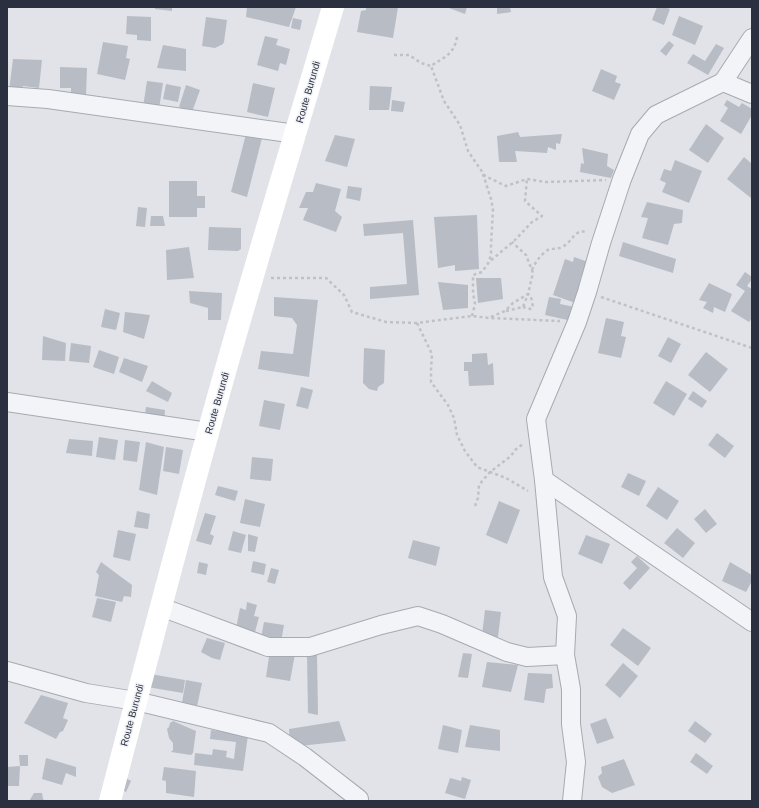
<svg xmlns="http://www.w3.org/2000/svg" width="759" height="808" font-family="Arial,sans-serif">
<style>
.building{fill:#b8bcc5}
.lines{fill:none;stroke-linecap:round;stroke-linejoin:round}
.street-casing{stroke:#a6aab2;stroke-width:20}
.path{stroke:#bfc1c7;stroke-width:2.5;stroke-dasharray:3 3;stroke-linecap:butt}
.street{stroke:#f3f4f7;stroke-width:18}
.secondary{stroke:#fff;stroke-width:22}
.labels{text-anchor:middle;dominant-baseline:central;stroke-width:3;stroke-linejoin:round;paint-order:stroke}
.street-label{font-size:10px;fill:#2a303f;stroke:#f0f2f6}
</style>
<rect width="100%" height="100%" fill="#e1e3e8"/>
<g class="building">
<polygon points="155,7 172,7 172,11 155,9"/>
<polygon points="247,7 296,7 289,27 246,17"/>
<polygon points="366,7 398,7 393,38 357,32 361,11 366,10"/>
<polygon points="446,7 467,7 465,14"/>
<polygon points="497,7 510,7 511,12 497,14"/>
<polygon points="657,7 665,7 670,9 664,25 652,20"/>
<polygon points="127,16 151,17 151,41 137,40 137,35 126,34"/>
<polygon points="679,16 703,26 695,45 672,35"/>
<polygon points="206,17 227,20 224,42 223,44 215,48 202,46"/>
<polygon points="293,18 302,20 300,30 291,28"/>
<polygon points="265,36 278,39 276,45 290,49 286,65 280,63 278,71 257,65"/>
<polygon points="669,41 674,45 666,56 660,51"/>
<polygon points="103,42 128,46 126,58 130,59 125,80 97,74"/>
<polygon points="716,44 724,48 708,75 687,63 693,54 705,61"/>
<polygon points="163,45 186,49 186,71 157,68"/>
<polygon points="13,59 42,60 39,88 23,86 19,93 9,91"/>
<polygon points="60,67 87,68 86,95 71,95 71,88 60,88"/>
<polygon points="601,69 617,76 615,82 621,84 614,100 592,91"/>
<polygon points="147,81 163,83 159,109 143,107"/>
<polygon points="253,83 275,88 268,117 247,112"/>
<polygon points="166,84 181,87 178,102 163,99"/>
<polygon points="186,85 200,90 192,112 179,107"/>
<polygon points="370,86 392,87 389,110 369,110"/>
<polygon points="392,100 405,102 403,112 391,111"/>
<polygon points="727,100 739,107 742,103 752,109 752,115 741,134 720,121 728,108 724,105"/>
<polygon points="706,124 724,138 708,163 689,150"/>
<polygon points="518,132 520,137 562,134 560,144 556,143 556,150 548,147 547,153 515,151 517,162 499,162 497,136"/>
<polygon points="246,134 262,138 247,197 231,192"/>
<polygon points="335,135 355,139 347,167 325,161"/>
<polygon points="582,148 608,154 607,166 614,170 611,178 580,172 581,163 584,164"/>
<polygon points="744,157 752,164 752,196 751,198 727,179"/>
<polygon points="675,160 702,171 689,203 662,192 666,183 660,180 664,169 671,171"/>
<polygon points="169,181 197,181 197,196 205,196 205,208 197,208 197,217 169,217"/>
<polygon points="316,183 341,189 335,211 342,217 336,232 303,220 308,208 299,208 306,192 313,192"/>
<polygon points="348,186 362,188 360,201 346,198"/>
<polygon points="647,202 683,210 682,223 674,224 668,245 642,238 648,218 641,217"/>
<polygon points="138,207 147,208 145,227 136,226"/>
<polygon points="477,215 479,269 455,271 455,265 438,268 434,217"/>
<polygon points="151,216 163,216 165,226 150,226"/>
<polygon points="413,220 419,295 370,299 370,287 407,284 403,233 364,236 363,224"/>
<polygon points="209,227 241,228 241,249 238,251 208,250"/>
<polygon points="623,242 676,259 673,273 619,256"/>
<polygon points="189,247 194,278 167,280 166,250"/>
<polygon points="574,257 591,263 586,278 581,276 579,285 584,286 578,304 553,295 565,259 573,262"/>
<polygon points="745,272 752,277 752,279 747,286 752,289 752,318 749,322 731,311 745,291 736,285"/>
<polygon points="476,278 501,278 503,299 478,303"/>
<polygon points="438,282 468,285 468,308 443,310"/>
<polygon points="709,283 732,294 725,312 714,307 713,313 703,308 707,302 699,300"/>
<polygon points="189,291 222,293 221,320 208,320 208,308 190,303"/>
<polygon points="274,297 318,300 309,377 258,369 261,351 293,354 297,325 292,318 274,316"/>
<polygon points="549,297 561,299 560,304 575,307 572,321 545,315"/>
<polygon points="105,309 120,313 116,330 101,327"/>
<polygon points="125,312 150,315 144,339 123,332"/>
<polygon points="606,318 624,322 621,336 626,337 621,358 598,353"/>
<polygon points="43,336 66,343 65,361 42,360"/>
<polygon points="668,337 681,344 671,363 658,356"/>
<polygon points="71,343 91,346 89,363 69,361"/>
<polygon points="364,348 385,350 384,383 378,387 377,391 369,389 363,383"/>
<polygon points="99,350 119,357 114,374 93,367"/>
<polygon points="706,352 728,369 710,392 688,375"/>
<polygon points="487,353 488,365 493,363 494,385 469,386 468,371 464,371 464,362 472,362 472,354"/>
<polygon points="124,358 148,366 142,382 119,372"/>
<polygon points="152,381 172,393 168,402 146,391"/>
<polygon points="666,381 687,394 674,416 653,403"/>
<polygon points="301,387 313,390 308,409 296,406"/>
<polygon points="693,391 707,401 702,408 688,399"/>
<polygon points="264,400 285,404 280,430 259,426"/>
<polygon points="146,407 165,410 164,423 144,421"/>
<polygon points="717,433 734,446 725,458 708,445"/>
<polygon points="99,437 118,440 115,460 96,457"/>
<polygon points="69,439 93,441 92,456 66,453"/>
<polygon points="125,440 140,442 137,462 123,460"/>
<polygon points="146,442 164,447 157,495 139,490"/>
<polygon points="166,447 183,450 179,474 163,471"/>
<polygon points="252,457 273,459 271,481 250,479"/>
<polygon points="628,473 646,481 639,496 621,487"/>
<polygon points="218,486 238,491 235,501 215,495"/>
<polygon points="658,487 679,501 667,520 646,506"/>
<polygon points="245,499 265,504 260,527 240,523"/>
<polygon points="499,501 520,510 507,544 486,535"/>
<polygon points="705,509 717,524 706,533 694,519"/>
<polygon points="137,511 150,514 148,529 134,527"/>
<polygon points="205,513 216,516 210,534 214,536 211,545 196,541"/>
<polygon points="677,528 695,543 683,558 664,543"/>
<polygon points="118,530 136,534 130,561 113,557"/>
<polygon points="233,531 246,535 241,553 228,550"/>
<polygon points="248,534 258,537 255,552 248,551"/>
<polygon points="586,535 610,544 602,564 578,554"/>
<polygon points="413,540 440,547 436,566 408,558"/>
<polygon points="637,556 650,568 630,590 623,583 637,568 631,562"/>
<polygon points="253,561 266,564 264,575 251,572"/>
<polygon points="101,562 132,585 131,597 124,596 122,602 95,596 99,575 96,572"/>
<polygon points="199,562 208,564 206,575 197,573"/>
<polygon points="730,562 752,575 752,581 746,592 722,581"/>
<polygon points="271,568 279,570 275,584 267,582"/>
<polygon points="97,598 116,602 111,622 92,617"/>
<polygon points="247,602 257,605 254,616 259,617 255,632 236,629 240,608 246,610"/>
<polygon points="485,610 501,612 498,637 482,635"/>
<polygon points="264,622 284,625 281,642 261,638"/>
<polygon points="623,628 651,648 638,666 610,645"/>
<polygon points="207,638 225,643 220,660 212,658 201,652"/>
<polygon points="270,650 295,654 290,681 266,677"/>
<polygon points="463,653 472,654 468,678 458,677"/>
<polygon points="307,654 317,655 318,715 308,713"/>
<polygon points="487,662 518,665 511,692 482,687"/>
<polygon points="623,663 638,676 620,698 605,685"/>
<polygon points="528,673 552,674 553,688 546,689 544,703 524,700"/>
<polygon points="150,674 185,680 183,693 147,687"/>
<polygon points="186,680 202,683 196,711 181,708"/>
<polygon points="41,695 68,703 63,718 68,720 63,731 60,732 56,739 24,723"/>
<polygon points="606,718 614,738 597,744 590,724"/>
<polygon points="173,721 196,731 193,753 191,755 171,752 173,750 173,743 169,738 167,729 169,727 170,723"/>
<polygon points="339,721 346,741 290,747 289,729"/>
<polygon points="695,721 712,734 705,743 688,731"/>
<polygon points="443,725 462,730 458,753 438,749"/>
<polygon points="470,725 500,730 500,751 465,747"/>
<polygon points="211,730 248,735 243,771 194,765 195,753 212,755 213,749 227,751 226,757 234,759 236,742 210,739"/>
<polygon points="696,753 713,766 707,774 690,762"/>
<polygon points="19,755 28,755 28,766 20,766"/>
<polygon points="46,758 76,767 76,777 66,773 62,785 42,779"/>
<polygon points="624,759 635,785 612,793 602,787 598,777 602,773 601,767"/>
<polygon points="20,766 19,786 7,786 7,767"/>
<polygon points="164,767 196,771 194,797 166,793 166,781 162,780"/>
<polygon points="124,777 131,781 126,792 119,789"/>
<polygon points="462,777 471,780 465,799 445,793 450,778 461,781"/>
<polygon points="34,793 42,793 43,799 45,801 29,801"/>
</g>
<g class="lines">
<defs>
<g id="street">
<polyline points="723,82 752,38"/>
<polyline points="7,96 48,99 296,134"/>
<polyline points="7,402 208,432"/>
<polyline points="544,480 752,622"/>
<polyline points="161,607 268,647 310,647 381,625 418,616 442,624 507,652 527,657 565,655"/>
<polyline points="7,671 86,693 136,701 269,733 305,757 359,799"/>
<polyline points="572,801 576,762 571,724 571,689 565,655 567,616 553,577 544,480 536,419 577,322 587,292 601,243 622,179 640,134 656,115 723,82 752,94"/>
</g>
</defs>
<use href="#street" class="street-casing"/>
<g class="path">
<path d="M457 37C454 55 444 57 431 66L444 101 460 125 468 151 485 176 506 186 527 179 546 182 606 180"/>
<polyline points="394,55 409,55 421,63 431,66"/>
<polyline points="483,174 491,199 493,210 491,245 491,254 489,262"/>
<path d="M532 270C535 263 539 257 545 252 550 247 556 250 562 247 574 241 573 229 587 232"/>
<polyline points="271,278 326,278 344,295 352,312 386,322 417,323 472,316 489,318 560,321"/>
<polyline points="601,297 752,348"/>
<polyline points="506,311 523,307 528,294 531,297 533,307 530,309 523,307"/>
<polyline points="472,316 475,304 473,293 473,275 482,272 489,262 514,241 532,222 542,216 525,201 527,179"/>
<polyline points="491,317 505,311 513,303 528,294 533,273 526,255 512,242"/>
<polyline points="417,323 432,354 431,370 431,382 448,405 454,418 457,435 465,451 477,467 506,478 528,491"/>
<polyline points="475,506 478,498 479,485 484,479 490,472 511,456 515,450 523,444"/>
</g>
<use href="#street" class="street"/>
<path class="secondary" d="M110 801C142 678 174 555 208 433 247 290 291 149 333 7"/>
</g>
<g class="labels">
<g class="street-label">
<text transform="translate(308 92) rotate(-74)">Route Burundi</text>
<text transform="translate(217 403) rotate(-74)">Route Burundi</text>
<text transform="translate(132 715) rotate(-75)">Route Burundi</text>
</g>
</g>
<rect width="759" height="808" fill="none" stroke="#2a303f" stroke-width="16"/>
</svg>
